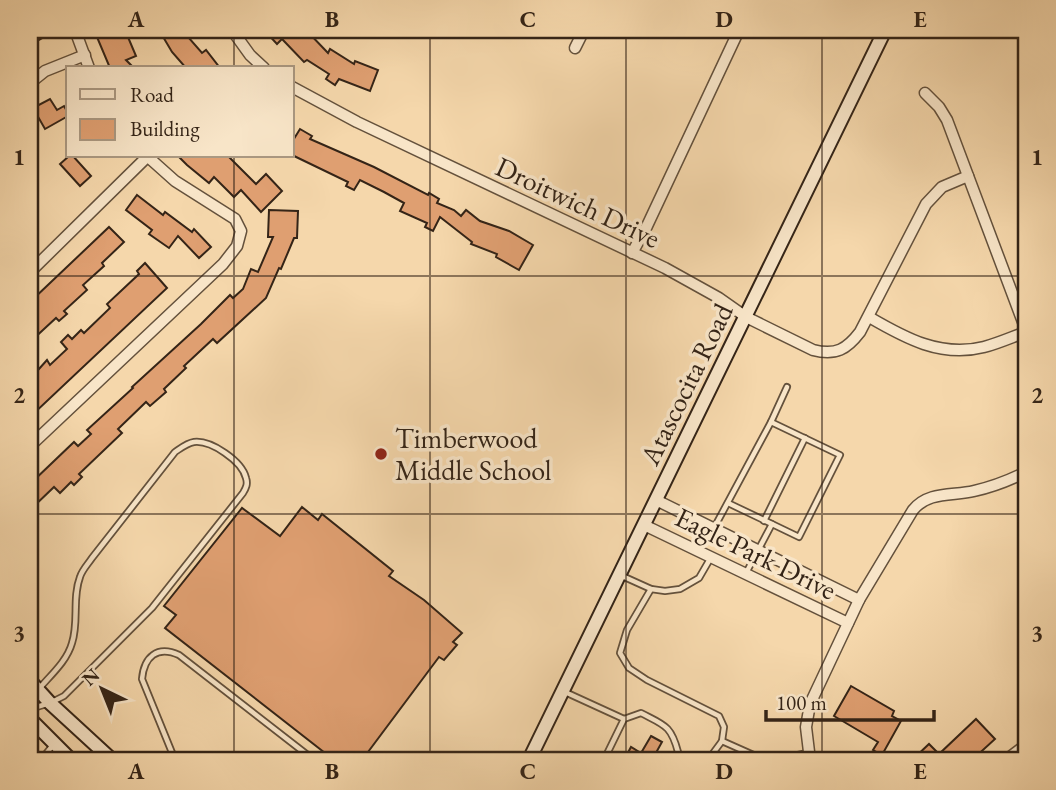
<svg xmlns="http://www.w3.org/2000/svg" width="1056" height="790" font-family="'EB Garamond',serif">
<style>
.building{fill:#df9f71;stroke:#342417;stroke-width:2}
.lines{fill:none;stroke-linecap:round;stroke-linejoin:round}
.lane-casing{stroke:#64513c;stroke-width:8}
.street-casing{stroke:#64513c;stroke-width:13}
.secondary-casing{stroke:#342417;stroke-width:16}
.lane{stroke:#f8e5c8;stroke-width:4.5}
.street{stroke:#f8e5c8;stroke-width:10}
.secondary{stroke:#f8e5c8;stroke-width:12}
.grid{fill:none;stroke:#342417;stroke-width:2;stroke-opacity:0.55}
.poi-dot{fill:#8f2418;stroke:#f8e5c8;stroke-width:2.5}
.labels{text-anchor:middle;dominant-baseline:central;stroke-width:7;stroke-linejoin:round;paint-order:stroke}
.street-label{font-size:28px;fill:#342417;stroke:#f8e5c8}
.poi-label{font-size:28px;fill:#342417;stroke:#f8e5c8;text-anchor:start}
.neatline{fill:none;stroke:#342417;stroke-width:2.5}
.grid-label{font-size:23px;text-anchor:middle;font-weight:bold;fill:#342417}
</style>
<rect width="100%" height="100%" fill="#f5d7ab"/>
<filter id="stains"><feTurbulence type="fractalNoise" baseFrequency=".00286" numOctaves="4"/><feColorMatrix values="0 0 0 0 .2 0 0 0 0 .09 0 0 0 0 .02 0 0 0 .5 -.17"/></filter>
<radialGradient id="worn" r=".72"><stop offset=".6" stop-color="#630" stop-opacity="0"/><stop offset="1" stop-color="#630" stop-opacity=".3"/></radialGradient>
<g class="building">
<polygon points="30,30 42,30 46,36 30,45"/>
<polygon points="94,30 125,30 136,56 126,60 134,68 110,68"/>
<polygon points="159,30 182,30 202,53 206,50 220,68 186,68 172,52"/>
<polygon points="264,30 306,30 328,53 330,49 354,64 355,61 378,70 370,91 339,79 335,85 326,79 329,74 307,60 304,62 282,39 277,44"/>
<polygon points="50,99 57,110 64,106 68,113 68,116 45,129 33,108"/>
<polygon points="300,129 312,136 310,139 374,167 428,195 429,193 439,199 437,203 454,210 461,216 466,210 480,221 509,231 533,245 519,270 496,257 497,254 471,244 472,242 440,217 433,231 425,227 427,223 400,211 404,203 384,192 360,180 354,190 346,186 348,182 292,155 292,142"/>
<polygon points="69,156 73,156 91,176 80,186 60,164"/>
<polygon points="178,156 228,156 256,184 266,174 282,191 261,212 241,190 234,197 214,177 209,183 187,165"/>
<polygon points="137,195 163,215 165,212 192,232 194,229 211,247 199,258 178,236 169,248 149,234 152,230 126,210"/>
<polygon points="269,210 298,211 297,238 294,238 281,269 279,268 266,298 217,343 213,339 184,366 186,368 164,389 166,392 150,406 146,402 118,429 122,433 79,474 82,477 74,485 71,482 60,493 54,487 30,510 30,484 74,442 78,446 91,434 87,430 133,388 132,387 201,324 230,295 233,298 243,289 251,269 258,272 273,237 268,237"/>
<polygon points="109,227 124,242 102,263 104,266 83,285 87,290 64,311 67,314 59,321 56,318 30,342 30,302"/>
<polygon points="145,263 167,288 30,417 30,379 47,360 50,365 67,349 61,342 68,335 72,339 81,330 84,333 110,308 107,304 139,274 137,271"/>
<polygon points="302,507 318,520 322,514 393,571 389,576 424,600 462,633 453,642 457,645 444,660 439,657 362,760 334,760 165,628 176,615 164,606 242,508 280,536"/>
<polygon points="851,686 894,711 892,716 901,721 882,755 873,750 878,742 834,716"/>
<polygon points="976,719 995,739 972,760 912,760 929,744 939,754"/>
<polygon points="651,736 662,742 652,760 653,760 624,760 631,747 641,753"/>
</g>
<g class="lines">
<defs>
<g id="lane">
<polyline points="771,422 787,387"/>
<polyline points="728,503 772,524"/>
<polyline points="764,521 805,438"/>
<polyline points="714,528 771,422 840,455 799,537 772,524 746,573"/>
<polyline points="620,575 651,589 665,591 680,589 699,578 710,559"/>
<polyline points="651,589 627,630 620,653 629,668 647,680 719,716 724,727 722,741"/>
<polyline points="565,692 624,719 604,760"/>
<path d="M30 700C43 681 66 665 72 643 79 622 72 598 80 577 82 570 88 564 92 558L175 452C181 448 187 443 194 442 211 440 242 461 246 478 248 484 246 488 243 493L152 608 64 696 50 703 30 709"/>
<path d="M624 719 641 713C664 725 671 725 678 752L673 760"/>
<polyline points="41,760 53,745"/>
<path d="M175 760 142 679C144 657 157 645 179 655L314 760"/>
<polyline points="708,760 722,741 758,757 775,760 807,753"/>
</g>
<g id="street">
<polyline points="75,30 89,68"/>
<polyline points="232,30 250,55 264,68"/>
<polyline points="575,48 584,30"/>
<polyline points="30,83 45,71 85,55"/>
<path d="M292 87 357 122 665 268 719 298 746 317 813 350C836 356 847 349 860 332L926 204 942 187 968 176"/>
<polyline points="925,93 939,107 947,120 1026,330"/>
<polyline points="632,253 647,226 739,30"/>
<polyline points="30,272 148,156"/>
<path d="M869 317C905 338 941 358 984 347 999 343 1012 337 1026 332"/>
<polyline points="30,446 223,264 237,246 241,231 235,219 175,181 147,156"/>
<polyline points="656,500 859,600"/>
<polyline points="644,525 848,623"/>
<path d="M810 760 806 727 810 704 859 600 913 510C928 491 953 496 974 491 992 487 1010 480 1026 472"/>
<polyline points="1006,760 1026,745"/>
</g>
<g id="secondary">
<polyline points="30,681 50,703 112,760"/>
<polyline points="30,719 71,760"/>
<polyline points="529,760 885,30"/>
</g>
</defs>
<use href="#lane" class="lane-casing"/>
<use href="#street" class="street-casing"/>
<use href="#secondary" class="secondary-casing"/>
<use href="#lane" class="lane"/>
<use href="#street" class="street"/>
<use href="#secondary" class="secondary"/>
</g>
<path class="grid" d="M234 30V68M430 30V760M626 30V760M822 30V760M234 156V760M30 276H1026M30 514H1026"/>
<circle class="poi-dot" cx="381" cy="454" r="7"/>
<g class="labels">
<g class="street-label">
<text transform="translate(578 202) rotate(25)">Droitwich Drive</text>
<text transform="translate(686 384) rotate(-64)">Atascocita Road</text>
<text transform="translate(756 553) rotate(26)">Eagle Park Drive</text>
</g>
<g class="poi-label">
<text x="395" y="438">Timberwood<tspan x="395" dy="32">Middle School</tspan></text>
</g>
</g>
<rect width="1056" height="790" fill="none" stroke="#f5d7ab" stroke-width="77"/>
<rect x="66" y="66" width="228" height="91" fill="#f8e5c8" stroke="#aa9881" stroke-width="2"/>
<rect x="80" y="89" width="35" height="10" fill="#f8e5c8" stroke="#aa9881" stroke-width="2"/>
<text x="130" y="102" font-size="21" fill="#342417">Road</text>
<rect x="80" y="119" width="35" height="21" fill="#df9f71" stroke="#aa9881" stroke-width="2"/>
<text x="130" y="136" font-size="21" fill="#342417">Building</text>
<g transform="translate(102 689) rotate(317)" stroke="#f8e5c8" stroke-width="5" paint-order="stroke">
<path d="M0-5L12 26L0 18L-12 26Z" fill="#342417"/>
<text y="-10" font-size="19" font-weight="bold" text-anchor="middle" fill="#342417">N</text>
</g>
<path d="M766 710v10h168v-10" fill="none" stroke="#342417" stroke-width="3.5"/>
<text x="776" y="710" font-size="21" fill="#342417" stroke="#f8e5c8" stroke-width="5" paint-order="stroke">100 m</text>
<rect x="38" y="38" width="980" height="714" class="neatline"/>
<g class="grid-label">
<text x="136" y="27">A</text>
<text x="332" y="27">B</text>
<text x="528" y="27">C</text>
<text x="724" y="27">D</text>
<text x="920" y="27">E</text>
<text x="19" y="165">1</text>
<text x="1037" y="165">1</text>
<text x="19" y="403">2</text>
<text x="1037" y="403">2</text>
<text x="19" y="641">3</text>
<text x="1037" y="641">3</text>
<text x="136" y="779">A</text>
<text x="332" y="779">B</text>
<text x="528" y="779">C</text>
<text x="724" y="779">D</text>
<text x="920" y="779">E</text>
</g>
<rect width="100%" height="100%" filter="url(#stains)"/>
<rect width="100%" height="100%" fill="url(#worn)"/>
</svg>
